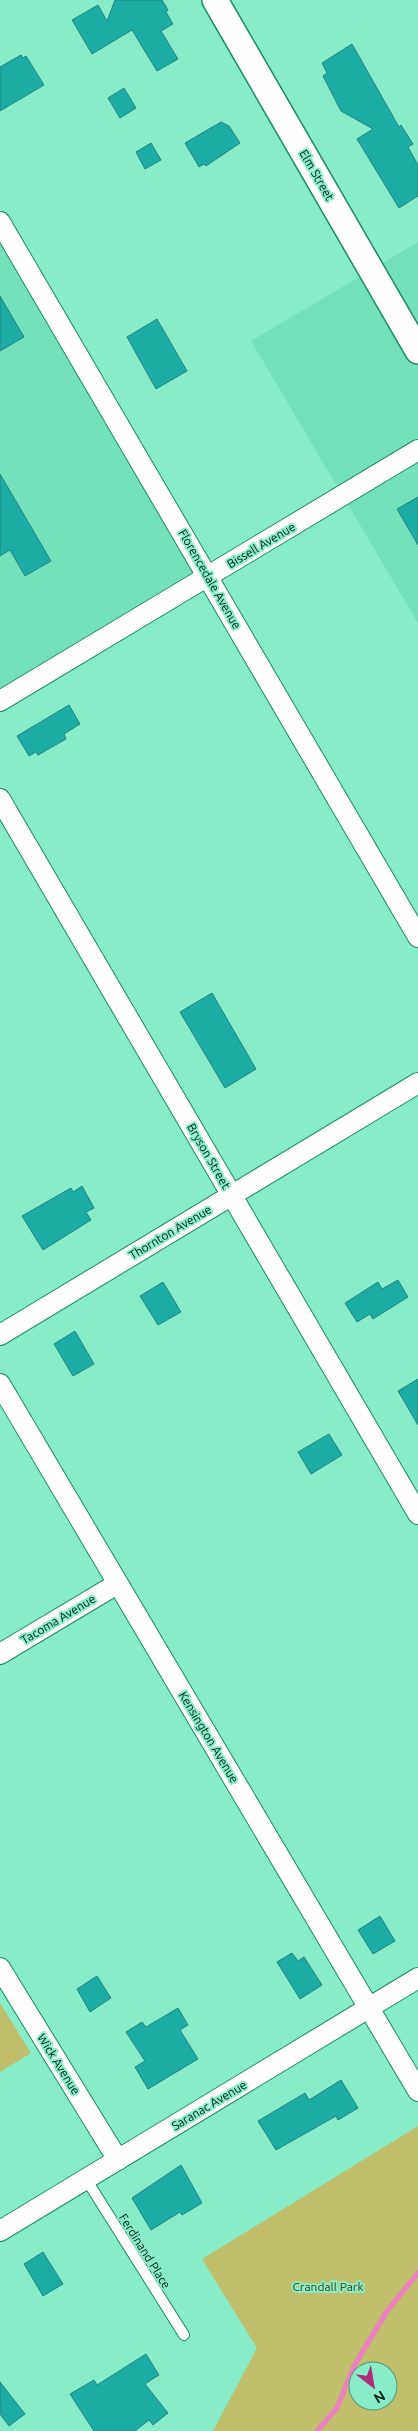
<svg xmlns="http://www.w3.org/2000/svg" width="418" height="2431" font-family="Ubuntu,sans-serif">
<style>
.built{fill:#75e1bb}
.green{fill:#c0bf6c;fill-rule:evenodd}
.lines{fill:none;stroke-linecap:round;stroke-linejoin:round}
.stream{stroke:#ea83b9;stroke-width:5.5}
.building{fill:#1bada4;stroke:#25847d}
.service-casing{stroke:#1a8a6a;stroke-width:12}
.minor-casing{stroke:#1a8a6a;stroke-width:22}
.tertiary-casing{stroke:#1a8a6a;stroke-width:28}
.service{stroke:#fff;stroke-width:10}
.minor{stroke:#fff;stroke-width:20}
.tertiary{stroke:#fff;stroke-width:25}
.labels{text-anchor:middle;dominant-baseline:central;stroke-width:4;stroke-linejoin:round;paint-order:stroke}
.street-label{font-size:12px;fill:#001e14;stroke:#89ecc8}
.park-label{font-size:12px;fill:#42410f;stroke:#89ecc8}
</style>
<rect width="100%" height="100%" fill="#89ecc8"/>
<g class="built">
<polygon points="0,222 208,576 0,701"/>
<polygon points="418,242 418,623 251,341"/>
</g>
<g class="green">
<polygon points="0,2003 31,2053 0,2072"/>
<path d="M418 2126V2431H213L257 2348 202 2259ZM358 2371H388V2401H358Z"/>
</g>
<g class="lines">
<polyline class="stream" points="317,2431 337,2408 354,2366 387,2311 418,2273"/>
</g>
<g class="building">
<polygon points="115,0 162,0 168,10 166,12 173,24 161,31 178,59 157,71 132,30 92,54 72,20 98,5 107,21"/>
<polygon points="352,44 399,127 401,125 413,144 408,147 418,165 418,196 399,208 357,139 373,129 341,111 323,76 327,73 322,63"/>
<polygon points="21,55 23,58 26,56 44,85 0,111 0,67"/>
<polygon points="124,88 136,108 120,118 108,98"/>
<polygon points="221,122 229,126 240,143 206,166 204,164 199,167 185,143"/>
<polygon points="151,143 161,160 145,169 136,152"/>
<polygon points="0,296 24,337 0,351"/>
<polygon points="157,319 187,371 156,389 127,337"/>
<polygon points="0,474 51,561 25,576 10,550 0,556"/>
<polygon points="418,497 418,545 397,509"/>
<polygon points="69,705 80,724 64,734 66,739 38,755 36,752 29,756 17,736"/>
<polygon points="212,993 256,1069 225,1088 180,1012"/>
<polygon points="82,1186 94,1208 86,1212 91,1220 43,1250 22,1216 71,1188 73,1192"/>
<polygon points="398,1280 408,1297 373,1319 370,1314 357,1322 345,1303 378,1282 382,1289"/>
<polygon points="163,1282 181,1312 158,1325 140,1296"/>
<polygon points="75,1331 94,1364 73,1376 54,1344"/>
<polygon points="418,1379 418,1425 398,1391"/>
<polygon points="329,1434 342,1455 311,1474 298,1452"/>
<polygon points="380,1916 395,1941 373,1954 358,1930"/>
<polygon points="292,1953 298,1961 304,1957 322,1985 300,1999 277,1962"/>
<polygon points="97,1976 111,1998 90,2012 77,1989"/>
<polygon points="178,2008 188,2025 180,2030 198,2059 148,2089 135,2067 145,2061 126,2032 142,2022 146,2027"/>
<polygon points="341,2080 358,2108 338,2120 336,2116 276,2150 258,2121 305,2093 309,2100"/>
<polygon points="181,2165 202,2203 182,2215 180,2212 151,2230 132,2198"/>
<polygon points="43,2252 63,2284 43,2296 24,2264"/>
<polygon points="146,2354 159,2375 145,2384 168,2413 153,2425 149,2420 135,2431 94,2431 70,2394 94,2380 97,2385"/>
<polygon points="0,2382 25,2414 9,2426 0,2414"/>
</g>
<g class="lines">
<defs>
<polyline id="service" points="86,2179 184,2335"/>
<g id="minor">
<polyline points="0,222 418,937"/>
<polyline points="0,701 418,450"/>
<polyline points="0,799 418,1514"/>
<polyline points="0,1335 418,1083"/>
<polyline points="0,1384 418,2091"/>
<polyline points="0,1654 117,1584"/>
<polyline points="0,1968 118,2160"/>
<polyline points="0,2231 418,1978"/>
</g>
<polyline id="tertiary" points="215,0 418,351"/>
</defs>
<use href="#service" class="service-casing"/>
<use href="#minor" class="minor-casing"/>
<use href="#tertiary" class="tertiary-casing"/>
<use href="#service" class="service"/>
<use href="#minor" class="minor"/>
<use href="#tertiary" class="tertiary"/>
</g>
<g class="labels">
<g class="street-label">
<text transform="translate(317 175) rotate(60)">Elm Street</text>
<text transform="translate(261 545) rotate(-31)">Bissell Avenue</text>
<text transform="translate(210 579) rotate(60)">Florencedale Avenue</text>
<text transform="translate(209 1156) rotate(60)">Bryson Street</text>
<text transform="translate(170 1232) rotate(-31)">Thornton Avenue</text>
<text transform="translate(58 1619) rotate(-31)">Tacoma Avenue</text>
<text transform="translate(209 1737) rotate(59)">Kensington Avenue</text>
<text transform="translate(59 2064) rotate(58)">Wick Avenue</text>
<text transform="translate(209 2105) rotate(-31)">Saranac Avenue</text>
<text transform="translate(145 2251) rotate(58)">Ferdinand Place</text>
</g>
<g class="park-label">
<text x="328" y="2286">Crandall Park</text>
</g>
</g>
<g transform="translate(373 2386) rotate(149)"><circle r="24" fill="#89ecc8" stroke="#529a80"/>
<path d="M0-4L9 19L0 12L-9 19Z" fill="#ad2d7b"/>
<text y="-8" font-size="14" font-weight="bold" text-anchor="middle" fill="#001e14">N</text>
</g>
</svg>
